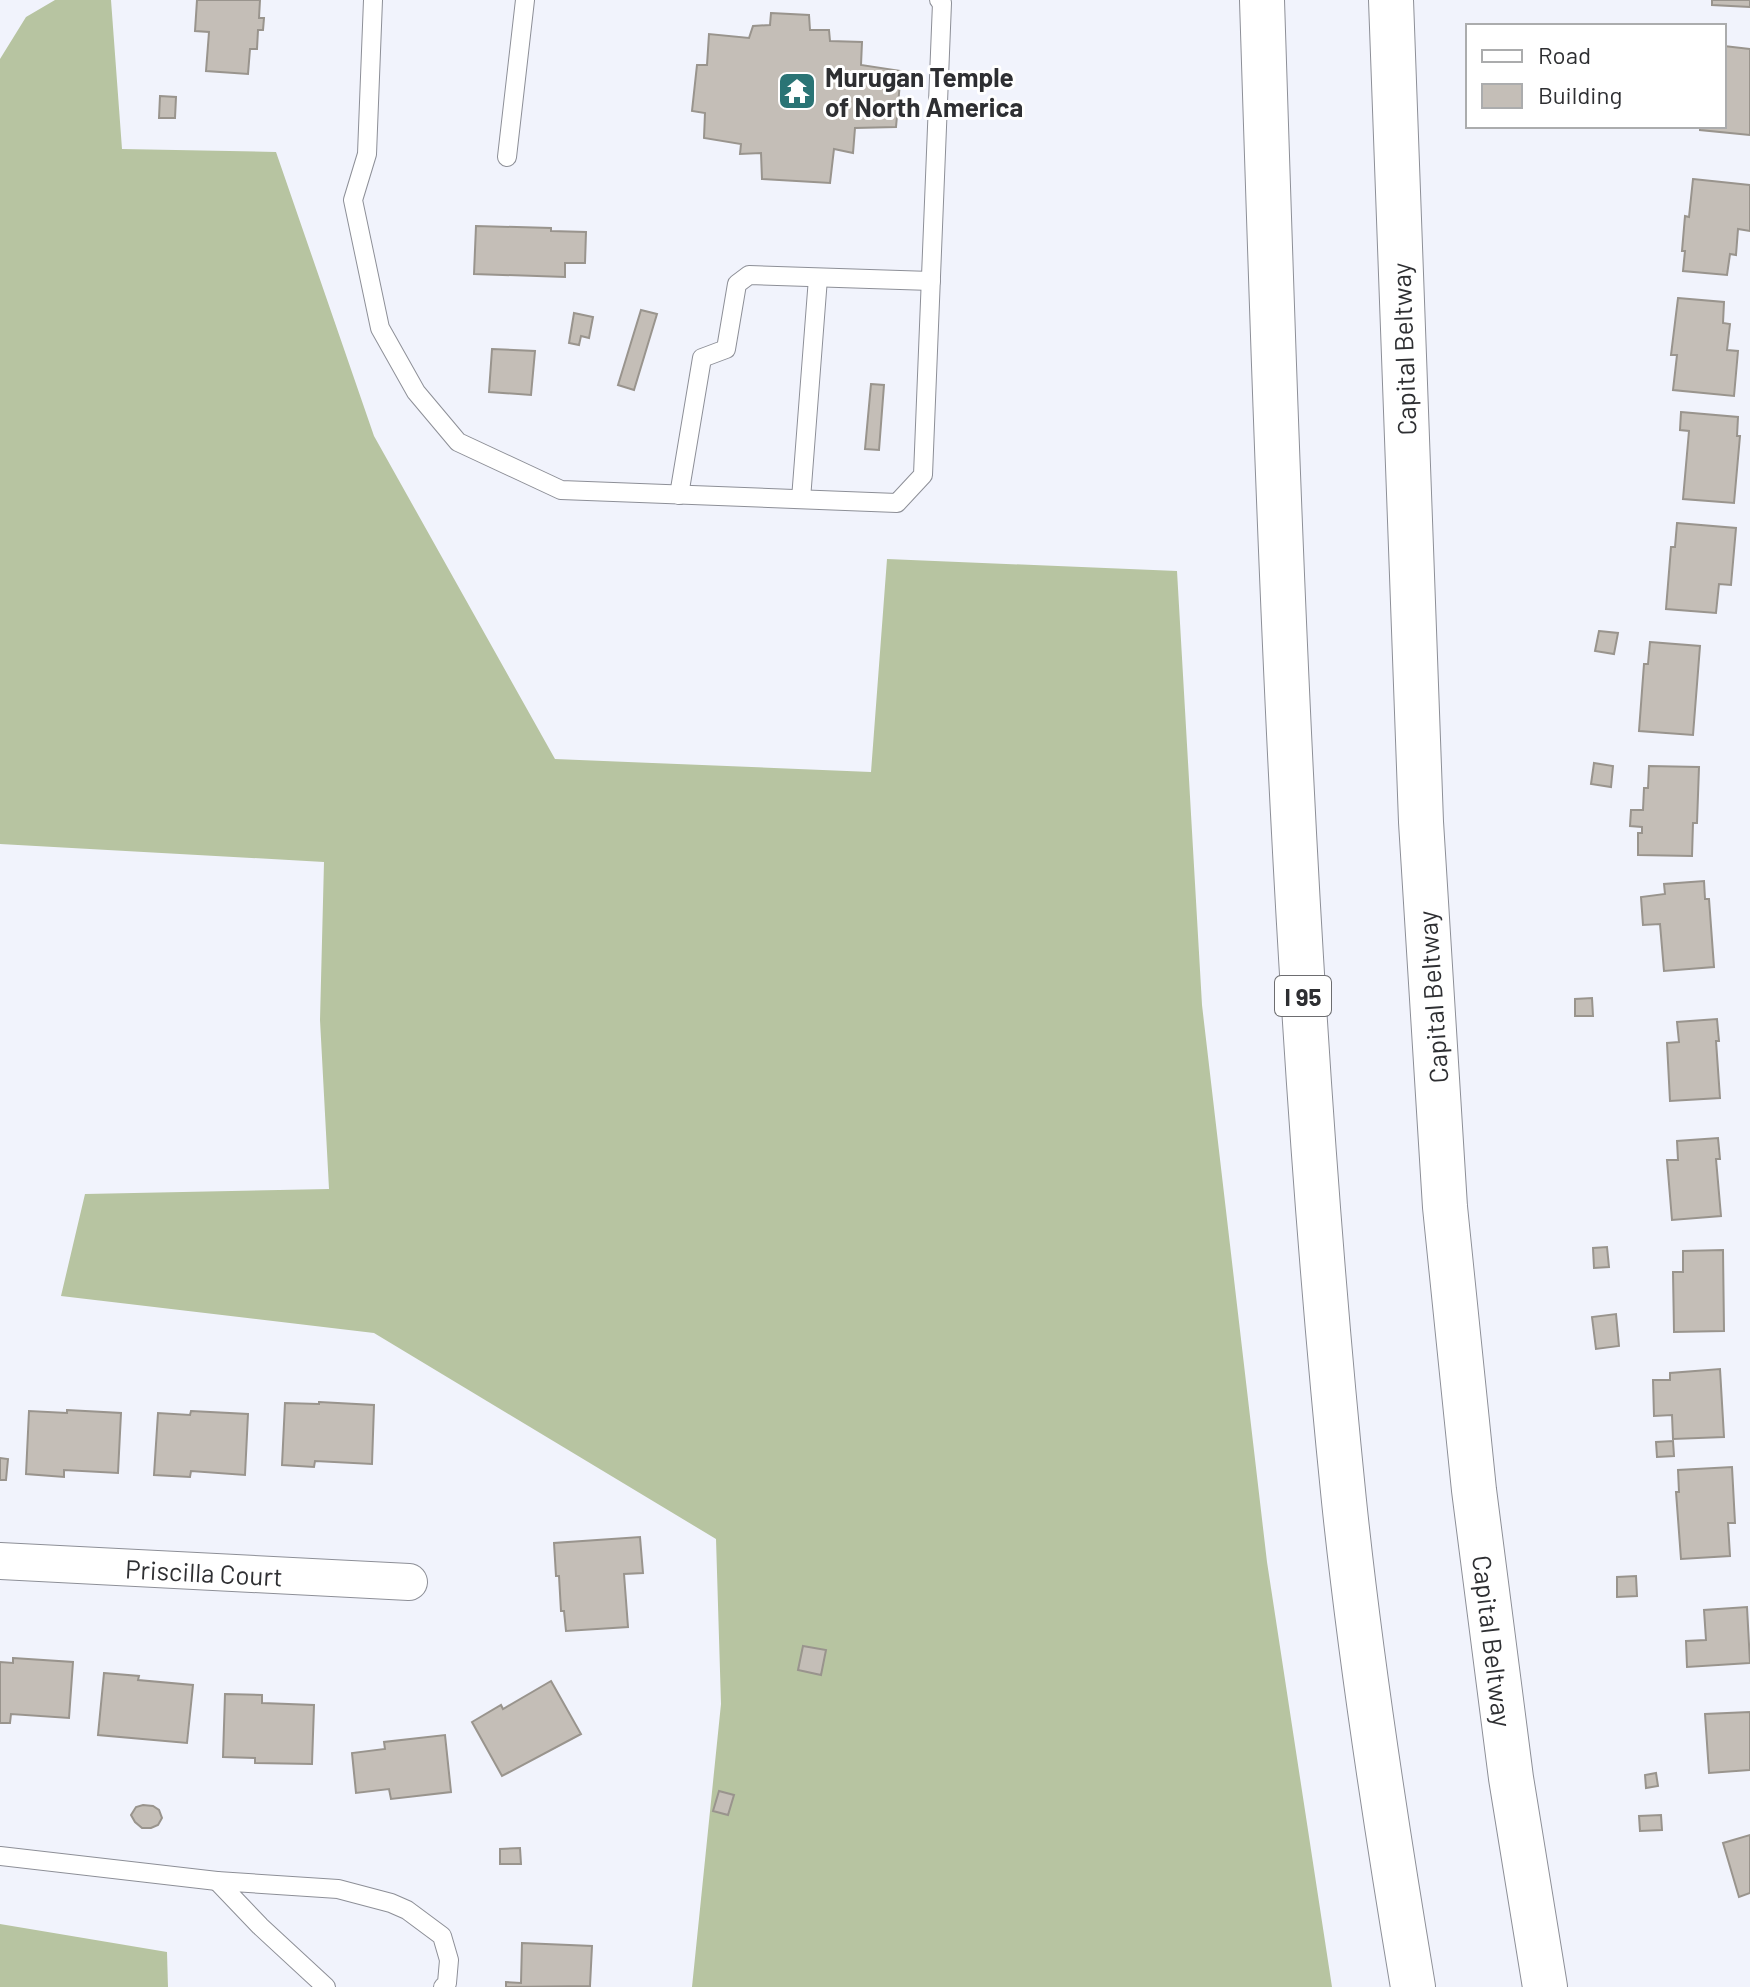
<svg xmlns="http://www.w3.org/2000/svg" width="1750" height="1987" font-family="Barlow,sans-serif">
<style>
.forest{fill:#b7c4a1}
.building{fill:#c4beb7;stroke:#99948d;stroke-width:2}
.lines{fill:none;stroke-linecap:round;stroke-linejoin:round}
.service-casing{stroke:#8d8f97;stroke-width:20}
.minor-casing{stroke:#8d8f97;stroke-width:38}
.motorway-casing{stroke:#8d8f97;stroke-width:46}
.service{stroke:#fff;stroke-width:18}
.minor{stroke:#fff;stroke-width:36}
.motorway{stroke:#fff;stroke-width:44}
.labels{text-anchor:middle;dominant-baseline:central;stroke-width:6;stroke-linejoin:round;paint-order:stroke}
.shield{fill:#fff;stroke:#6d6d70;stroke-width:2}
.shield-label{font-size:24px;font-weight:bold;fill:#2e2f32}
.poi-label{font-size:26px;font-weight:bold;fill:#2e2f32;stroke:#fff;text-anchor:start}
.street-label{font-size:26px;fill:#2e2f32;stroke:#fff}
</style>
<rect width="100%" height="100%" fill="#f1f3fc"/>
<g class="forest">
<polygon points="55,0 111,0 122,149 276,152 374,436 555,759 871,772 887,559 1177,571 1202,1005 1267,1562 1332,1987 692,1987 721,1704 716,1539 374,1333 61,1296 85,1194 329,1189 320,1020 324,862 0,844 0,59 26,17"/>
<polygon points="0,1924 167,1952 168,1987 0,1987"/>
</g>
<g class="building">
<polygon points="197,0 260,0 259,18 264,18 263,30 258,30 257,49 250,49 248,74 206,71 209,32 195,31"/>
<polygon points="1712,0 1750,0 1750,7 1712,5"/>
<polygon points="771,13 809,15 810,30 829,30 830,41 862,42 861,65 901,71 896,127 855,128 853,153 834,149 830,183 762,179 761,153 740,154 741,144 704,138 705,113 692,111 697,65 707,65 709,34 749,38 753,26 770,25"/>
<polygon points="1724,46 1750,49 1750,135 1700,130 1700,126 1724,126"/>
<polygon points="160,96 176,97 175,118 159,118"/>
<polygon points="1693,179 1750,185 1750,231 1738,229 1736,255 1730,254 1727,275 1683,271 1685,251 1682,251 1685,216 1689,217"/>
<polygon points="476,226 551,228 551,231 586,232 585,263 565,263 565,277 474,274"/>
<polygon points="1678,298 1724,302 1723,323 1730,324 1727,350 1738,351 1734,396 1673,390 1677,355 1671,355"/>
<polygon points="641,310 657,314 634,390 618,385"/>
<polygon points="574,313 593,317 589,338 581,336 579,345 569,343"/>
<polygon points="492,349 535,351 531,395 489,392"/>
<polygon points="871,384 884,385 879,450 865,449"/>
<polygon points="1681,412 1738,417 1737,436 1740,436 1734,503 1683,499 1689,431 1680,430"/>
<polygon points="1677,523 1736,528 1731,585 1719,584 1716,613 1666,609 1671,547 1675,547"/>
<polygon points="1599,631 1618,633 1614,654 1595,651"/>
<polygon points="1650,642 1700,646 1693,735 1639,731 1644,664 1648,664"/>
<polygon points="1594,763 1613,766 1611,787 1591,784"/>
<polygon points="1649,766 1699,767 1697,823 1693,823 1692,856 1638,855 1638,833 1642,833 1642,827 1630,826 1631,810 1643,810 1644,788 1648,788"/>
<polygon points="1704,881 1705,899 1709,899 1714,967 1664,971 1660,924 1643,925 1641,897 1665,894 1664,884"/>
<polygon points="1592,998 1593,1016 1575,1016 1575,999"/>
<polygon points="1717,1019 1719,1041 1716,1041 1720,1098 1670,1101 1667,1043 1679,1042 1677,1022"/>
<polygon points="1718,1138 1720,1159 1716,1159 1721,1216 1672,1220 1667,1160 1678,1160 1677,1141"/>
<polygon points="1607,1247 1609,1267 1594,1268 1593,1248"/>
<polygon points="1723,1250 1724,1331 1674,1332 1673,1272 1683,1272 1683,1251"/>
<polygon points="1616,1314 1619,1346 1596,1349 1592,1317"/>
<polygon points="1720,1369 1724,1437 1673,1439 1672,1415 1654,1416 1653,1380 1670,1380 1670,1373"/>
<polygon points="319,1402 374,1405 372,1464 315,1461 314,1467 282,1465 285,1403 319,1404"/>
<polygon points="67,1410 121,1413 118,1473 64,1470 64,1477 26,1474 29,1411 67,1413"/>
<polygon points="191,1411 248,1414 245,1475 191,1471 190,1477 154,1475 158,1413 190,1415"/>
<polygon points="1673,1441 1674,1456 1657,1457 1656,1442"/>
<polygon points="0,1458 8,1459 6,1480 0,1480"/>
<polygon points="1732,1467 1735,1523 1728,1523 1730,1556 1681,1559 1676,1492 1679,1492 1678,1470"/>
<polygon points="640,1537 643,1573 624,1574 628,1627 566,1631 564,1611 561,1611 559,1576 556,1576 554,1543"/>
<polygon points="1636,1576 1637,1596 1617,1597 1617,1577"/>
<polygon points="1747,1607 1750,1663 1687,1667 1686,1641 1706,1640 1704,1610"/>
<polygon points="803,1646 826,1650 821,1675 798,1670"/>
<polygon points="13,1658 73,1662 69,1718 11,1714 10,1723 0,1723 0,1662 13,1663"/>
<polygon points="104,1673 139,1676 138,1680 193,1685 187,1743 98,1735"/>
<polygon points="551,1681 581,1734 502,1776 472,1722 501,1705 503,1709"/>
<polygon points="225,1694 262,1695 262,1703 314,1705 312,1764 255,1763 255,1758 223,1757"/>
<polygon points="1750,1712 1750,1770 1709,1773 1705,1714"/>
<polygon points="445,1735 451,1792 391,1799 389,1789 356,1793 352,1753 385,1749 384,1742"/>
<polygon points="1656,1773 1658,1786 1646,1788 1645,1775"/>
<polygon points="719,1791 734,1795 728,1815 713,1811"/>
<polygon points="143,1805 153,1806 159,1810 162,1818 158,1825 151,1828 142,1828 135,1822 131,1815 136,1807"/>
<polygon points="1661,1815 1662,1830 1640,1831 1639,1816"/>
<polygon points="1750,1835 1750,1893 1739,1897 1723,1843"/>
<polygon points="520,1848 521,1864 500,1864 500,1849"/>
<polygon points="522,1943 592,1946 590,1986 506,1987 506,1982 521,1983"/>
</g>
<g class="lines">
<defs>
<g id="service">
<polyline points="373,0 367,154 353,200 380,328 416,392 458,442 561,490 897,503 923,475 942,3 939,0"/>
<polyline points="507,157 525,0"/>
<polyline points="679,495 702,358 726,349 737,284 749,275 931,281"/>
<polyline points="801,499 818,278"/>
<polyline points="0,1856 217,1881"/>
<polyline points="326,1987 260,1926 217,1881 338,1889 391,1903 407,1910 442,1936 449,1960 447,1983 443,1987"/>
</g>
<polyline id="minor" points="0,1561 409,1582"/>
<g id="motorway">
<path d="M1262 0C1278 501 1293 1002 1344 1501 1361 1664 1386 1826 1413 1987"/>
<polyline points="1391,0 1421,822 1445,1207 1474,1490 1511,1778 1545,1987"/>
</g>
</defs>
<use href="#service" class="service-casing"/>
<use href="#minor" class="minor-casing"/>
<use href="#motorway" class="motorway-casing"/>
<use href="#service" class="service"/>
<use href="#minor" class="minor"/>
<use href="#motorway" class="motorway"/>
</g>
<defs>
<symbol id="temple-square" viewBox="-11 -11 22 22"><rect x="-9" y="-9" width="18" height="18" rx="4" fill="#2a7475" stroke="#fff"/><path d="M0-6L5-2H3V0L6.5 2.5H4V6H1.5V3h-3V6H-4V2.5H-6.5L-3 0V-2H-5Z" fill="#fff"/></symbol>
</defs>
<g fill-rule="evenodd">
<use href="#temple-square" x="775" y="69" width="44" height="44"/>
</g>
<g class="labels">
<rect class="shield" x="1275" y="976" width="56" height="40" rx="6"/>
<g class="shield-label">
<text x="1303" y="996">I 95</text>
</g>
<g class="poi-label">
<text x="825" y="76">Murugan Temple<tspan x="825" dy="30">of North America</tspan></text>
</g>
<g class="street-label">
<text transform="translate(1403 349) rotate(-92)">Capital Beltway</text>
<text transform="translate(1432 997) rotate(-94)">Capital Beltway</text>
<text transform="translate(204 1572) rotate(3)">Priscilla Court</text>
<text transform="translate(1493 1641) rotate(83)">Capital Beltway</text>
</g>
</g>
<rect x="1466" y="24" width="260" height="104" fill="#ffffff" stroke="#abacad" stroke-width="2"/>
<rect x="1482" y="50" width="40" height="12" fill="#ffffff" stroke="#abacad" stroke-width="2"/>
<text x="1538" y="64" font-size="24" fill="#2e2f32">Road</text>
<rect x="1482" y="84" width="40" height="24" fill="#c4beb7" stroke="#abacad" stroke-width="2"/>
<text x="1538" y="104" font-size="24" fill="#2e2f32">Building</text>
</svg>
